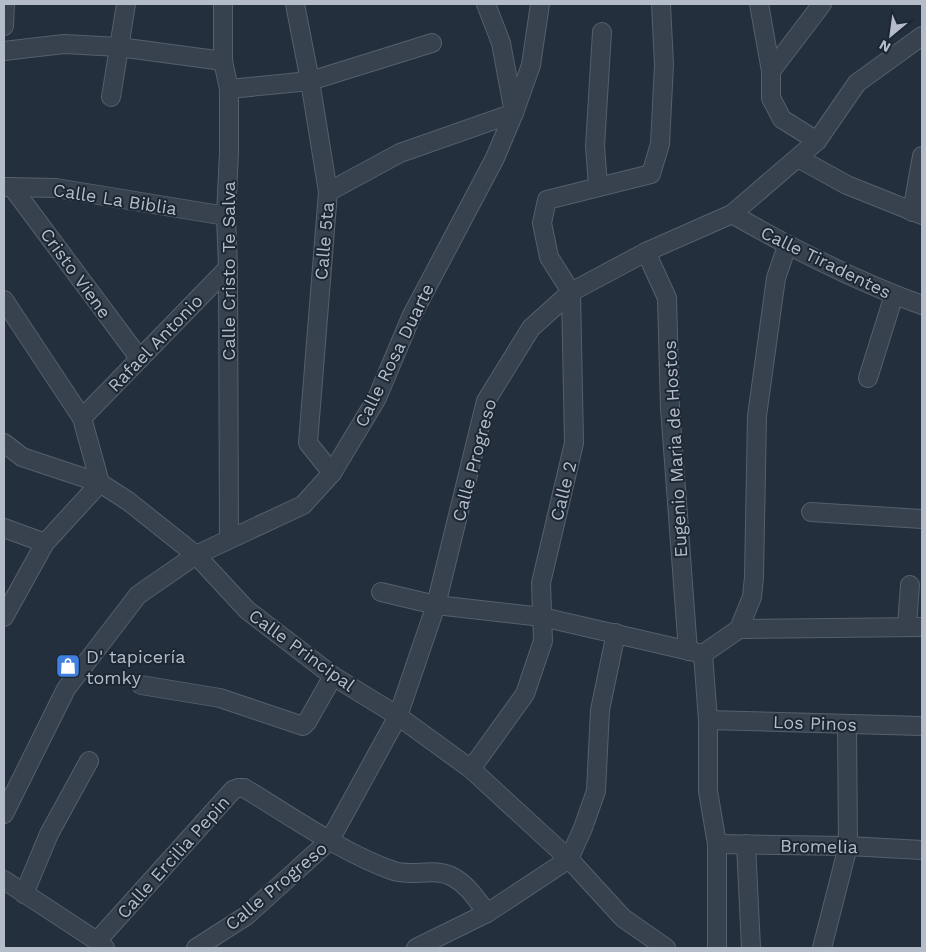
<svg xmlns="http://www.w3.org/2000/svg" width="926" height="952" font-family="'Work Sans',sans-serif">
<style>
.lines{fill:none;stroke-linecap:round;stroke-linejoin:round}
.minor-casing{stroke:#565f6c;stroke-width:20}
.minor{stroke:#38414e;stroke-width:18}
.labels{text-anchor:middle;dominant-baseline:central;stroke-width:4;stroke-linejoin:round;paint-order:stroke}
.street-label{font-size:18px;fill:#b4bcc9;stroke:#1d2633}
.poi-label{font-size:18px;fill:#b4bcc9;stroke:#1d2633;text-anchor:start}
</style>
<rect width="100%" height="100%" fill="#242f3e"/>
<g class="lines">
<defs>
<g id="minor">
<polyline points="223,4 223,61 229,89 229,152 226,216 228,268 229,539"/>
<polyline points="295,4 310,81 328,192 308,443 332,473"/>
<polyline points="759,4 771,71 771,98 782,119 817,141"/>
<polyline points="4,26 5,4"/>
<polyline points="4,51 64,44 119,47 223,61"/>
<polyline points="771,71 822,4"/>
<polyline points="229,89 310,81 432,43"/>
<polyline points="111,97 126,4"/>
<polyline points="798,158 847,185 922,215"/>
<polyline points="598,186 595,146 602,32"/>
<polyline points="4,187 56,188 226,216"/>
<polyline points="12,187 140,359"/>
<polyline points="328,192 400,153 514,113 501,43 486,4"/>
<polyline points="912,212 922,156"/>
<path d="M732 214C793 249 855 281 922 305"/>
<polyline points="646,252 667,298 670,408 688,651"/>
<polyline points="4,300 82,418 100,483"/>
<polyline points="868,378 894,295"/>
<polyline points="82,418 228,268"/>
<polyline points="4,443 22,457 100,483 128,501 196,555 247,610 333,676 398,716 471,769 569,859 623,918 666,948"/>
<polyline points="811,512 922,519"/>
<polyline points="4,528 45,543"/>
<polyline points="381,592 436,605 542,617 703,654 739,629 922,627"/>
<polyline points="4,617 45,543 100,483"/>
<polyline points="907,626 910,585"/>
<polyline points="739,629 752,597 754,577 757,416 776,278 787,246"/>
<polyline points="703,654 708,720 708,791 717,844 717,948"/>
<polyline points="141,685 220,698 303,726 307,722 333,676"/>
<polyline points="708,720 922,726"/>
<polyline points="471,769 525,694 543,641 541,583 574,443 571,292 549,257 542,223 547,200 651,174 660,144 664,65 661,4"/>
<polyline points="4,814 66,689 138,595 196,555 303,505 332,473 377,398 411,317 495,158 514,113 531,65 540,4"/>
<polyline points="717,844 848,846 922,850"/>
<polyline points="746,844 751,948"/>
<polyline points="4,880 97,941 105,948"/>
<polyline points="24,894 49,834 89,761"/>
<path d="M97 941 233 790 238 788H244C289 815 344 854 394 871 413 877 435 867 453 877 468 885 477 900 487 913"/>
<polyline points="196,948 246,916 330,840 398,716 436,605 486,401 531,328 571,292 646,252 732,214 817,141 857,83 922,36"/>
<polyline points="416,948 487,913 569,859 583,828 596,791 600,710 616,633"/>
<polyline points="822,948 848,846 847,725"/>
</g>
</defs>
<use href="#minor" class="minor-casing"/>
<use href="#minor" class="minor"/>
</g>
<defs>
<symbol id="shop-square" viewBox="-11 -11 22 22"><rect x="-9" y="-9" width="18" height="18" rx="4" fill="#3f7fe0" stroke="#1d2633"/><path d="M-5-2.5h2.3a2.7 3.5 0 0 1 5.4 0H5L5.5 6h-11ZM-1.5-2.5h3a1.5 2.3 0 0 0-3 0Z" fill="#fff"/></symbol>
</defs>
<g fill-rule="evenodd">
<use href="#shop-square" x="54" y="652" width="28" height="28"/>
</g>
<g class="labels">
<g class="street-label">
<text transform="translate(115 199) rotate(9)">Calle La Biblia</text>
<text transform="translate(324 241) rotate(-85)">Calle 5ta</text>
<text transform="translate(826 262) rotate(26)">Calle Tiradentes</text>
<text transform="translate(228 271) rotate(-90)">Calle Cristo Te Salva</text>
<text transform="translate(76 273) rotate(54)">Cristo Viene</text>
<text transform="translate(155 343) rotate(-46)">Rafael Antonio</text>
<text transform="translate(394 355) rotate(-64)">Calle Rosa Duarte</text>
<text transform="translate(675 449) rotate(-93)">Eugenio Maria de Hostos</text>
<text transform="translate(474 460) rotate(-75)">Calle Progreso</text>
<text transform="translate(563 491) rotate(-76)">Calle 2</text>
<text transform="translate(302 650) rotate(36)">Calle Principal</text>
<text transform="translate(815 723) rotate(2)">Los Pinos</text>
<text transform="translate(819 846) rotate(1)">Bromelia</text>
<text transform="translate(173 857) rotate(-48)">Calle Ercilia Pepin</text>
<text transform="translate(276 886) rotate(-40)">Calle Progreso</text>
</g>
<g class="poi-label">
<text x="86" y="656">D' tapicería<tspan x="86" dy="21">tomky</tspan></text>
</g>
</g>
<rect width="926" height="952" fill="none" stroke="#b4bcc9" stroke-width="10"/>
<g transform="translate(891 35) rotate(209)" stroke="#1d2633" stroke-width="4" paint-order="stroke">
<path d="M0-4L9 19L0 12L-9 19Z" fill="#b4bcc9"/>
<text y="-8" font-size="14" font-weight="bold" text-anchor="middle" fill="#b4bcc9">N</text>
</g>
</svg>
